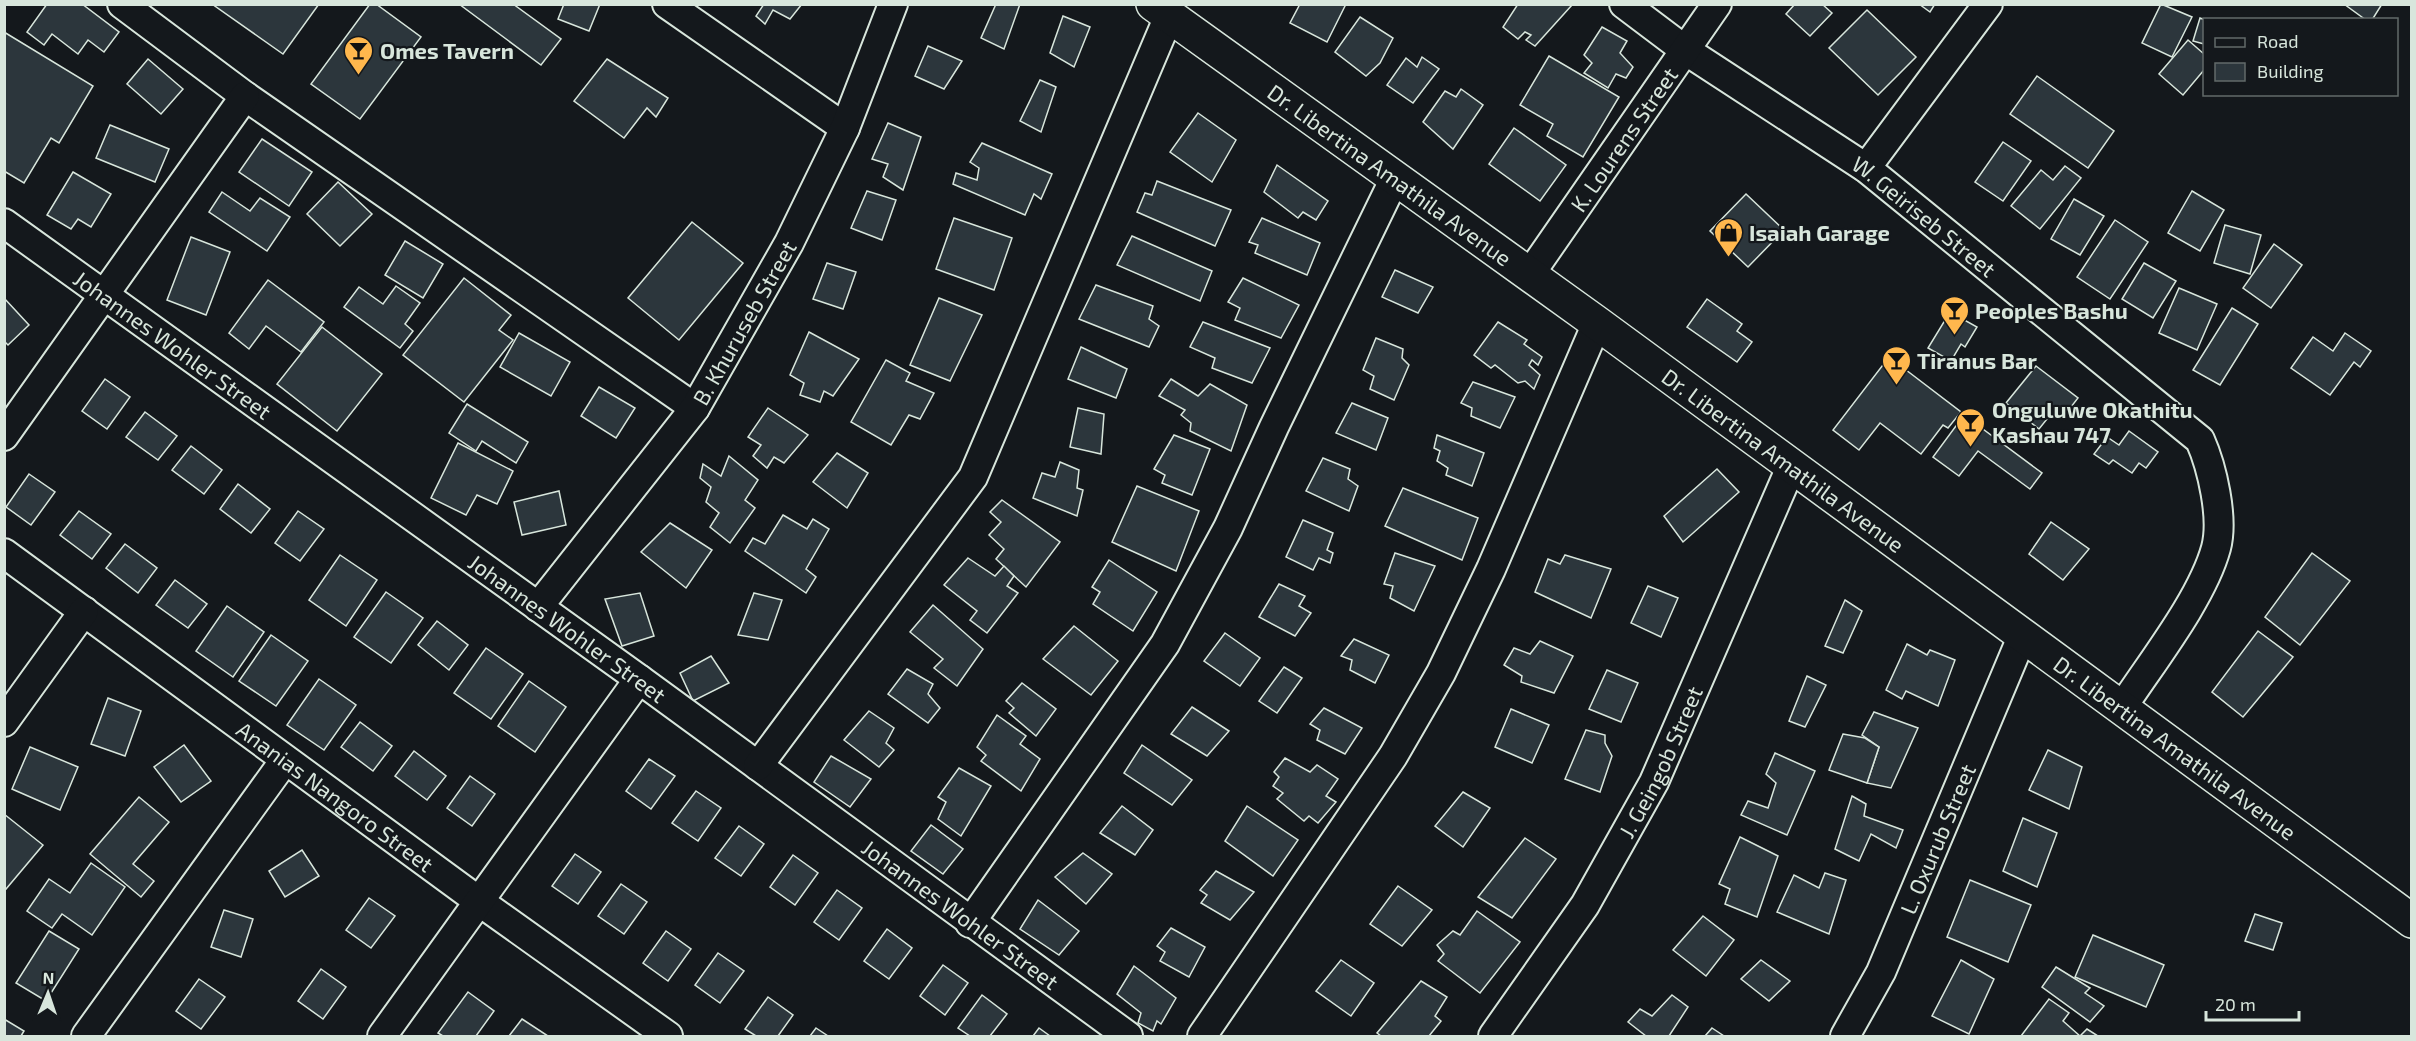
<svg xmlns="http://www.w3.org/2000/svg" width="2416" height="1041" font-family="'Exo 2',sans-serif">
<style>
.building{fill:#2c363c;stroke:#d8e6dc;stroke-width:1.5}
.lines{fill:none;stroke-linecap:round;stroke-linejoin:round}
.street-casing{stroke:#d8e6dc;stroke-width:32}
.secondary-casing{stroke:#d8e6dc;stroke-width:36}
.street{stroke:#14181c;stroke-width:28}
.secondary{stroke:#14181c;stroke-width:33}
.labels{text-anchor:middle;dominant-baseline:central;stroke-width:4.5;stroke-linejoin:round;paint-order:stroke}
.poi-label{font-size:22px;font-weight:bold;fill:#d8e6dc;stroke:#14181c;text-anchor:start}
.street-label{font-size:22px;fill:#d8e6dc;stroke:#14181c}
</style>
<rect width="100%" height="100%" fill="#14181c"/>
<g class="building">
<polygon points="47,4 82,4 119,32 104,52 88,40 78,54 52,34 44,45 27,32"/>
<polygon points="212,4 319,4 283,54"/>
<polygon points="370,4 376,4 421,37 360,119 311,84"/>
<polygon points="459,4 513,4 561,39 541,65"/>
<polygon points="564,4 600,4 589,31 558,19"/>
<polygon points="764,4 802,4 790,19 773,10 765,24 756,16"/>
<polygon points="996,4 1020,4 1004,49 981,38"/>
<polygon points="1300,4 1346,4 1327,42 1290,23"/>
<polygon points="1518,4 1571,4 1572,5 1535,46 1526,40 1531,35 1525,32 1518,39 1503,27"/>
<polygon points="1795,4 1822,4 1832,13 1810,36 1786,14"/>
<polygon points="1919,4 1935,4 1930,12"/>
<polygon points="2161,4 2192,17 2172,57 2142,43"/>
<polygon points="2344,4 2382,4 2372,20 2366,20"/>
<polygon points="1867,10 1916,57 1878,95 1829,48"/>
<polygon points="1063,16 1090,27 1074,67 1050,53"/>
<polygon points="1360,17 1393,38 1380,63 1366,76 1335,52"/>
<polygon points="2200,18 2205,20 2204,44 2193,41"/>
<polygon points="1602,27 1627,41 1620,53 1633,67 1626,78 1616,74 1608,88 1584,73 1592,63 1584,55"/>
<polygon points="4,32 93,86 59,143 51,138 24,183 4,171"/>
<polygon points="2188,40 2204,54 2204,70 2183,95 2159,74"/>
<polygon points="928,46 962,61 944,89 915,76"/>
<polygon points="1549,56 1619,97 1583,157 1547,136 1553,124 1520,105"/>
<polygon points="1422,57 1439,69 1413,103 1387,85 1406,58 1417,67"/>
<polygon points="148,59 183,89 161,114 127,84"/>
<polygon points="607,59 668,98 656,117 647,108 624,138 574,101"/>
<polygon points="2037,76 2114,131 2088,168 2010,114"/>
<polygon points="1040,80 1056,87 1041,132 1020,121"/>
<polygon points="1461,89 1483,105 1453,149 1423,122 1445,91 1456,97"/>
<polygon points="1198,113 1236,140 1212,182 1170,152"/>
<polygon points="888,123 921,137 903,190 883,177 888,164 872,159"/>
<polygon points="110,125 169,149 155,182 96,158"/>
<polygon points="1514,128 1566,165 1540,201 1489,164"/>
<polygon points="262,139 312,172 289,206 239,172"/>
<polygon points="2003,142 2031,161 2003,201 1975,182"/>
<polygon points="982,143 1052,174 1041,199 1034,194 1025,215 953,184 956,173 977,180 979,168 970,162"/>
<polygon points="1277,165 1328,201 1316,220 1303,212 1298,218 1264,192"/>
<polygon points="2065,166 2081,178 2040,229 2011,206 2041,170 2053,180"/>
<polygon points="73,172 111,194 91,227 78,219 71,229 47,215"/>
<polygon points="1157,181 1231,210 1215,246 1137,212 1145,193 1152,195"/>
<polygon points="338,182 372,214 340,246 307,214"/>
<polygon points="867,191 896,200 882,240 851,228"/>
<polygon points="2192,191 2224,210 2200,251 2168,233"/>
<polygon points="222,192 250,211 260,198 290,217 267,251 209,212"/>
<polygon points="1746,194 1784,230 1748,267 1710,231"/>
<polygon points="2074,199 2104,216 2080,255 2051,239"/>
<polygon points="954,218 1012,238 994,290 936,269"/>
<polygon points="1262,218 1320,243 1307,275 1255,253 1258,245 1249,242"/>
<polygon points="2115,220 2148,242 2110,299 2077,277"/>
<polygon points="692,222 743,263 679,340 628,298"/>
<polygon points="2225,225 2261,235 2250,274 2214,263"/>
<polygon points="1132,236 1212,271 1200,301 1117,265"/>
<polygon points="191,237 230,252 206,315 167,300"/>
<polygon points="405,241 443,264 423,298 385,275"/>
<polygon points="2274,244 2302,265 2271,308 2243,288"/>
<polygon points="827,263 856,272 843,309 813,299"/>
<polygon points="2144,263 2176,281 2153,318 2122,299"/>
<polygon points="1395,270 1433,287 1418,313 1382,297"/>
<polygon points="464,278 511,315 499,330 513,340 464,402 403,355"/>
<polygon points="1243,278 1299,305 1281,338 1235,320 1240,308 1228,302"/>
<polygon points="268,280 324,322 301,352 266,326 249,349 229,333"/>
<polygon points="1096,285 1153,306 1149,319 1159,326 1149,347 1079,319"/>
<polygon points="396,286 420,303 405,324 413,331 400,348 344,307 359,287 383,304"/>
<polygon points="2179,288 2217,304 2197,350 2159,333"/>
<polygon points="4,298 29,325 8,345 4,341"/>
<polygon points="939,298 982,315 950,381 910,365"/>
<polygon points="1707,299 1742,324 1737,331 1752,342 1737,362 1687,327"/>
<polygon points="2232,308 2258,324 2220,385 2193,370"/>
<polygon points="1950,312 1977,327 1965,347 1961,344 1951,361 1928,348"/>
<polygon points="1203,322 1270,348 1252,383 1212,368 1215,358 1190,347"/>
<polygon points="1498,322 1527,340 1524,344 1542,357 1538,365 1532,360 1529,365 1540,375 1534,389 1525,381 1518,383 1495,365 1491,368 1474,355"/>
<polygon points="322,327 382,374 337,431 277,384"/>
<polygon points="809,332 859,359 833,396 824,391 820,402 800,395 804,383 790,375"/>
<polygon points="519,333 570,362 551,396 500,367"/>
<polygon points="2345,333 2371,351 2360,367 2354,362 2330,395 2291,368 2313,337 2333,351"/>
<polygon points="1376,338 1403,349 1402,358 1409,365 1394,400 1370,389 1374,376 1363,370"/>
<polygon points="1081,347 1127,369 1116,398 1068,379"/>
<polygon points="1889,357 1961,412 1948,428 1943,425 1921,454 1880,423 1859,450 1833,430"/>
<polygon points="886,360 910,373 906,381 934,393 920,419 909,415 891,445 851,422"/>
<polygon points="2036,366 2078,398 2064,416 2055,409 2039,429 2006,403"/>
<polygon points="105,379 130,397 107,429 82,411"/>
<polygon points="1171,379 1198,396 1210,384 1247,405 1231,451 1190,431 1191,423 1181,415 1185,410 1159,396"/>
<polygon points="1473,382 1515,397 1500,428 1471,416 1472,408 1461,403"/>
<polygon points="599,387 635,408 616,438 581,416"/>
<polygon points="1352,403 1388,418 1376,450 1336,433"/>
<polygon points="467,404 528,442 516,463 482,441 476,451 449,433"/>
<polygon points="768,408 808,435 784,463 774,457 767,468 753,456 761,445 748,437"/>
<polygon points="1078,408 1104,414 1101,454 1070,447"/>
<polygon points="145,412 177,436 158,460 126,437"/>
<polygon points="1964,415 2042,473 2030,489 1978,451 1959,476 1933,457"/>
<polygon points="2129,431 2158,452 2146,468 2139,463 2132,473 2113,460 2109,464 2094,454 2107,437 2119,445"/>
<polygon points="1174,435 1210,449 1192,495 1162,483 1165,475 1154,469"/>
<polygon points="1437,435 1484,453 1472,486 1446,475 1448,468 1437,461 1440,451 1434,448"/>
<polygon points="458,443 513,471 497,504 477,495 466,515 431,498"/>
<polygon points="191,446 222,470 204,494 172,470"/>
<polygon points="837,453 868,473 847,508 813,482"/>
<polygon points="729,456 758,480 745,500 755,508 730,543 710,527 719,513 706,502 711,487 700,478 703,464 721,476"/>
<polygon points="1323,458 1350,469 1348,479 1358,486 1349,511 1306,491"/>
<polygon points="1060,462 1079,470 1077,488 1083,490 1077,516 1033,498 1042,473 1055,477"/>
<polygon points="1717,469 1739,492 1683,542 1664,516"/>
<polygon points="29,474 55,492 31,525 6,507"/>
<polygon points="238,484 270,509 251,533 220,509"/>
<polygon points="1137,486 1199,511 1176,571 1112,542"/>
<polygon points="1403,488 1478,518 1462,560 1385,526"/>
<polygon points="559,491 566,525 522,535 514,502"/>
<polygon points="1002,500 1060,542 1026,587 996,559 1004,549 989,535 1001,522 990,512"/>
<polygon points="79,511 111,534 92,559 60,535"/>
<polygon points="298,511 324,529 300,561 275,543"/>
<polygon points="783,515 807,529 813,519 829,529 806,569 816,577 806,593 745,551 753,538 765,544"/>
<polygon points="1303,520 1333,533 1327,550 1333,553 1330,563 1319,558 1313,570 1286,557"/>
<polygon points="2051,522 2089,549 2063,580 2029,554"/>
<polygon points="670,523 712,550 686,588 641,552"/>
<polygon points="125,544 157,568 138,593 106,568"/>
<polygon points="1395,553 1435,566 1414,611 1390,598 1393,586 1384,584"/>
<polygon points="2312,553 2350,581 2300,645 2265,617"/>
<polygon points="340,555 377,580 346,626 309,600"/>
<polygon points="1565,555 1611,569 1591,618 1535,592 1548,559 1560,564"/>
<polygon points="968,558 995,576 1004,566 1014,576 1007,586 1018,593 987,633 970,620 977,611 944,585"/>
<polygon points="1109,560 1157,592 1133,631 1093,604 1100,592 1092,587"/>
<polygon points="175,580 207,604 188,628 156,605"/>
<polygon points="1279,584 1305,596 1299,606 1311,613 1295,636 1259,617"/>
<polygon points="1648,586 1678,598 1661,637 1631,623"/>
<polygon points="386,592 423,618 391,663 354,637"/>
<polygon points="640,593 654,636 622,646 605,599"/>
<polygon points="754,593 782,600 768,640 738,635"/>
<polygon points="1845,600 1862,611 1843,653 1825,646"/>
<polygon points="933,605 983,649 957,686 934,668 943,659 910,632"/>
<polygon points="227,606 264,632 233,677 196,651"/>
<polygon points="437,621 468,645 449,670 418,645"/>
<polygon points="1074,626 1118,661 1091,695 1043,659"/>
<polygon points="2258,631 2293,657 2243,717 2212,692"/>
<polygon points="1225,633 1260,658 1240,686 1204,661"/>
<polygon points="271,635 308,661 276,706 239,681"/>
<polygon points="1354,639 1389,655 1375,683 1350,670 1352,660 1341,656"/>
<polygon points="1540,641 1573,656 1554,693 1521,682 1522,676 1504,665 1514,648 1530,654"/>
<polygon points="1907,644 1927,655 1930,650 1955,660 1938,706 1906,691 1902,699 1886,690"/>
<polygon points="486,648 523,674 491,719 454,693"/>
<polygon points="711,656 729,683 693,701 680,673"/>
<polygon points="1284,667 1302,678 1277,713 1259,701"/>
<polygon points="907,669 933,684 928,694 940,708 928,723 888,694"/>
<polygon points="1607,670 1638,683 1621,722 1589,709"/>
<polygon points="1807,676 1826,685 1805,727 1789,721"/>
<polygon points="319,679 356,705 324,750 287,725"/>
<polygon points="529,681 566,707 535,752 498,726"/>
<polygon points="1022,683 1056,709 1036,736 1009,713 1014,708 1006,701"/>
<polygon points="108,698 141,711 125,756 91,744"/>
<polygon points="1192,707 1229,731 1207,756 1171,734"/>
<polygon points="1324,708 1362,728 1345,754 1317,740 1320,730 1310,724"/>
<polygon points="1511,709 1549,725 1532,763 1495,747"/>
<polygon points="869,711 894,728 886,743 894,750 879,767 844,740"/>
<polygon points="1874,712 1918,728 1891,788 1867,783 1879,747 1862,735"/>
<polygon points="997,715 1026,736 1020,744 1040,759 1021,791 981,761 986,755 977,747"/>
<polygon points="360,722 392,746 373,771 341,747"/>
<polygon points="1586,730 1605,735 1605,743 1612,756 1600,792 1565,779"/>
<polygon points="1843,734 1865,738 1879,747 1867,783 1829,770"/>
<polygon points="184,745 211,781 181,802 154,767"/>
<polygon points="1142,745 1192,780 1172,805 1124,773"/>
<polygon points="30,747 78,767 60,810 12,789"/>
<polygon points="2048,750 2082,767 2069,809 2029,790"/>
<polygon points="414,751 446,776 427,800 395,776"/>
<polygon points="1775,753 1815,771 1787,835 1741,815 1748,801 1768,808 1776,783 1766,774"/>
<polygon points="831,756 871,779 850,807 814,782"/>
<polygon points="1285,758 1310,772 1317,765 1338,779 1326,796 1336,802 1318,823 1309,816 1304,821 1277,799 1283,793 1273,786 1279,777 1274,772"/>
<polygon points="649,759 675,776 651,809 626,791"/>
<polygon points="959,768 991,786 961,836 938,819 946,802 938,797"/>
<polygon points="470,776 495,794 472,826 447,808"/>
<polygon points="696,791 721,808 698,841 672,823"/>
<polygon points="1463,792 1490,808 1463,847 1435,826"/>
<polygon points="1852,796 1866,804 1864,816 1903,830 1896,848 1871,834 1859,861 1835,849"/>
<polygon points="139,797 169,822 133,864 154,881 141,897 90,854"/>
<polygon points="1122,806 1153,830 1135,855 1100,833"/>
<polygon points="1247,806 1298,840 1273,876 1225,841"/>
<polygon points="4,814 43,845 6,889 4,888"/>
<polygon points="2023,818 2057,833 2037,887 2003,871"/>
<polygon points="931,825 963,849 943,874 911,851"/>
<polygon points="739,826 764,844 741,876 715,858"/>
<polygon points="1740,837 1778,856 1757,917 1725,904 1730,889 1719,884"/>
<polygon points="1525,838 1556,859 1512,918 1478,897"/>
<polygon points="302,850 319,876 285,897 269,871"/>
<polygon points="1083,853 1112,874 1086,904 1055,877"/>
<polygon points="575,854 601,872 578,904 552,886"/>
<polygon points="793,855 818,873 795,905 770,887"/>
<polygon points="91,863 125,887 92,935 62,914 52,928 27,911 49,879 70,893"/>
<polygon points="1216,871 1254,892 1230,920 1201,903 1207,895 1200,890"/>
<polygon points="1825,873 1846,880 1829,934 1777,912 1794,875 1819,888"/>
<polygon points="1970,880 2031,905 2008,962 1947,937"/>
<polygon points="621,884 647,902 624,934 598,916"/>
<polygon points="1398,886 1432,910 1402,946 1370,924"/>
<polygon points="837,890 862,908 839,940 814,922"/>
<polygon points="369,898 395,916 371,948 346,930"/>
<polygon points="1038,900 1079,931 1059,955 1020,929"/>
<polygon points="224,910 253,919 241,957 211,947"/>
<polygon points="1477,911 1520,942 1480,993 1438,961 1444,954 1437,945 1453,931 1460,935"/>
<polygon points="2255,914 2282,923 2273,950 2245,941"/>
<polygon points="1703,916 1734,940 1706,976 1673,950"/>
<polygon points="1171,928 1205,947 1189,977 1160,961 1165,952 1157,946"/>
<polygon points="887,929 912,948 889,979 864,961"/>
<polygon points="49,931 79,949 46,1001 16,983"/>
<polygon points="666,931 691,949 668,981 643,963"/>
<polygon points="2093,935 2164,965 2146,1007 2075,977"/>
<polygon points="718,953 744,971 720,1003 695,985"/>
<polygon points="1341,960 1374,983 1351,1016 1316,991"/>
<polygon points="1761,960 1790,981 1769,1001 1741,979"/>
<polygon points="1961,960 1994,979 1969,1034 1932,1016"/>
<polygon points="943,965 968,983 945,1015 920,996"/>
<polygon points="1134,966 1176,998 1161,1024 1157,1021 1153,1031 1138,1023 1141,1013 1117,994"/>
<polygon points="2056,967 2090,988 2085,993 2104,1006 2090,1022 2042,987"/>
<polygon points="321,969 346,987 323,1019 298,1001"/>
<polygon points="199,979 225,997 201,1029 176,1011"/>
<polygon points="1421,981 1447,997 1435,1016 1441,1021 1429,1036 1381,1036 1377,1033"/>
<polygon points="468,992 494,1011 476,1036 443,1036 438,1033"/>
<polygon points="982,995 1007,1014 990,1036 970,1036 958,1028"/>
<polygon points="1672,995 1688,1007 1669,1036 1646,1036 1628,1022 1640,1009 1652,1016"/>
<polygon points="768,997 793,1015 778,1036 756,1036 745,1029"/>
<polygon points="2049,999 2069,1013 2063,1021 2080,1036 2087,1029 2098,1036 2021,1036"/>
<polygon points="4,1019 24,1031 21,1036 4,1036"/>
<polygon points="522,1019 548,1036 509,1036"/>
<polygon points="816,1028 828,1036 810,1036"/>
<polygon points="1039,1028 1050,1036 1033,1036"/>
<polygon points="1712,1028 1724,1036 1705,1036"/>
</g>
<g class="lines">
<defs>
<g id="street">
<polyline points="122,4 245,96 695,408"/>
<polyline points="667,4 845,128"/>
<path id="s1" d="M1624 4 1685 50 1866 168 2200 440C2212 467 2224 518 2216 548 2202 599 2151 663 2121 709"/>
<polyline points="1866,168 1988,4"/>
<path id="s2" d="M4 223 639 679 1128 1036"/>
<path id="s3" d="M1530 274 1717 4"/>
<polyline points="4,436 245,96"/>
<path id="s4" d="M4 553 480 902 668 1036"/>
<path id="s5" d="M538 607 695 408 789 243 845 128 893 4"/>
<polyline points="4,722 84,611"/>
<polyline points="758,766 973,477 1169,16"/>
<polyline points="970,923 1165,644 1228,528 1274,427 1395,178"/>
<polyline points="86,1036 285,760"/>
<polyline points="382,1036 639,679"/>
<polyline points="1202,1036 1393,756 1441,673 1491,569 1597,323"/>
<path id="s6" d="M1493 1036 1585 905 1654 782 1791 467"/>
<path id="s7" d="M1845 1036 1881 972 2022 637"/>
</g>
<g id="secondary">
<path id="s8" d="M1153 4 1597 323 2412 921"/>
</g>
</defs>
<use href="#street" class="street-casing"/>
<use href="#secondary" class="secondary-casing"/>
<use href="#street" class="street"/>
<use href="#secondary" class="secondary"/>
</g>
<defs>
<symbol id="bar-pin" viewBox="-11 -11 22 30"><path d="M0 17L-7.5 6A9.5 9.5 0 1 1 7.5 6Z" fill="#ffb74d" stroke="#14181c"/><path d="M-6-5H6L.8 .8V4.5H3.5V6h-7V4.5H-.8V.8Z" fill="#111"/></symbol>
<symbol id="shop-pin" viewBox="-11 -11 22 30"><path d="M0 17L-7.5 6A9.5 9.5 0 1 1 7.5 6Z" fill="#ffb74d" stroke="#14181c"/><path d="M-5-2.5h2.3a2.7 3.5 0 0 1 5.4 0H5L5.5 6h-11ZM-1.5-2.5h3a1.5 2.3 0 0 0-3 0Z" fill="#111"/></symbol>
</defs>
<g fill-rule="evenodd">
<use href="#bar-pin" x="342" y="34" width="33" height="45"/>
<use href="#shop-pin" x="1712" y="216" width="33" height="45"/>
<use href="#bar-pin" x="1938" y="294" width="33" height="45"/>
<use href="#bar-pin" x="1880" y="344" width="33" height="45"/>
<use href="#bar-pin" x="1954" y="406" width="33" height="45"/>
</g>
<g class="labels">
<g class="poi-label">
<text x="380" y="50">Omes Tavern</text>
<text x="1749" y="232">Isaiah Garage</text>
<text x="1975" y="310">Peoples Bashu</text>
<text x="1917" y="360">Tiranus Bar</text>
<text x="1992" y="409">Onguluwe Okathitu<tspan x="1992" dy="25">Kashau 747</tspan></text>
</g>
<g class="street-label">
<text stroke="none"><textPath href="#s3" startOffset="164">K. Lourens Street</textPath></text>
<text stroke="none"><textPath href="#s8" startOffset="292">Dr. Libertina Amathila Avenue</textPath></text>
<text stroke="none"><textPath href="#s1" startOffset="368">W. Geiriseb Street</textPath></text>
<text stroke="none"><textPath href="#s5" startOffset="352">B. Khuruseb Street</textPath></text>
<text stroke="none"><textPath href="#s2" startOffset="208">Johannes Wohler Street</textPath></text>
<text stroke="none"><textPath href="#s8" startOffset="778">Dr. Libertina Amathila Avenue</textPath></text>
<text stroke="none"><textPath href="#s2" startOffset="694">Johannes Wohler Street</textPath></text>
<text stroke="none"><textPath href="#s8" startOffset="1264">Dr. Libertina Amathila Avenue</textPath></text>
<text stroke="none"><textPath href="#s6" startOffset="322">J. Geingob Street</textPath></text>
<text stroke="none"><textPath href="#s4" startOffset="411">Ananias Nangoro Street</textPath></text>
<text stroke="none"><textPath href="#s7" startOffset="218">L. Oxurub Street</textPath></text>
<text stroke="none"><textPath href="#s2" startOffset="1180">Johannes Wohler Street</textPath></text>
</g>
</g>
<rect width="2416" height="1041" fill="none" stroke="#d8e6dc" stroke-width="12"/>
<rect x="2203" y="18" width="195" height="78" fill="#14181c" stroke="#626a69" stroke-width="1.5"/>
<rect x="2215" y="38" width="30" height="9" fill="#14181c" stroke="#626a69" stroke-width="1.5"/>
<text x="2257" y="48" font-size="18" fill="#d8e6dc">Road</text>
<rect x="2215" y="63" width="30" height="18" fill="#2c363c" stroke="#626a69" stroke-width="1.5"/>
<text x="2257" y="78" font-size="18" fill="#d8e6dc">Building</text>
<g transform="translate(48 993) rotate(2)" stroke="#14181c" stroke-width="4.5" paint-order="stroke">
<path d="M0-4.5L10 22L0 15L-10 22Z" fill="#d8e6dc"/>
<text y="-9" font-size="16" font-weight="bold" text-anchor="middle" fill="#d8e6dc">N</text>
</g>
<path d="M2206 1011v9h93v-9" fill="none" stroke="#d8e6dc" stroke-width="3"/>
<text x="2215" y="1011" font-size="18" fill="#d8e6dc" stroke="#14181c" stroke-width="4.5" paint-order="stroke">20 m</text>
</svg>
